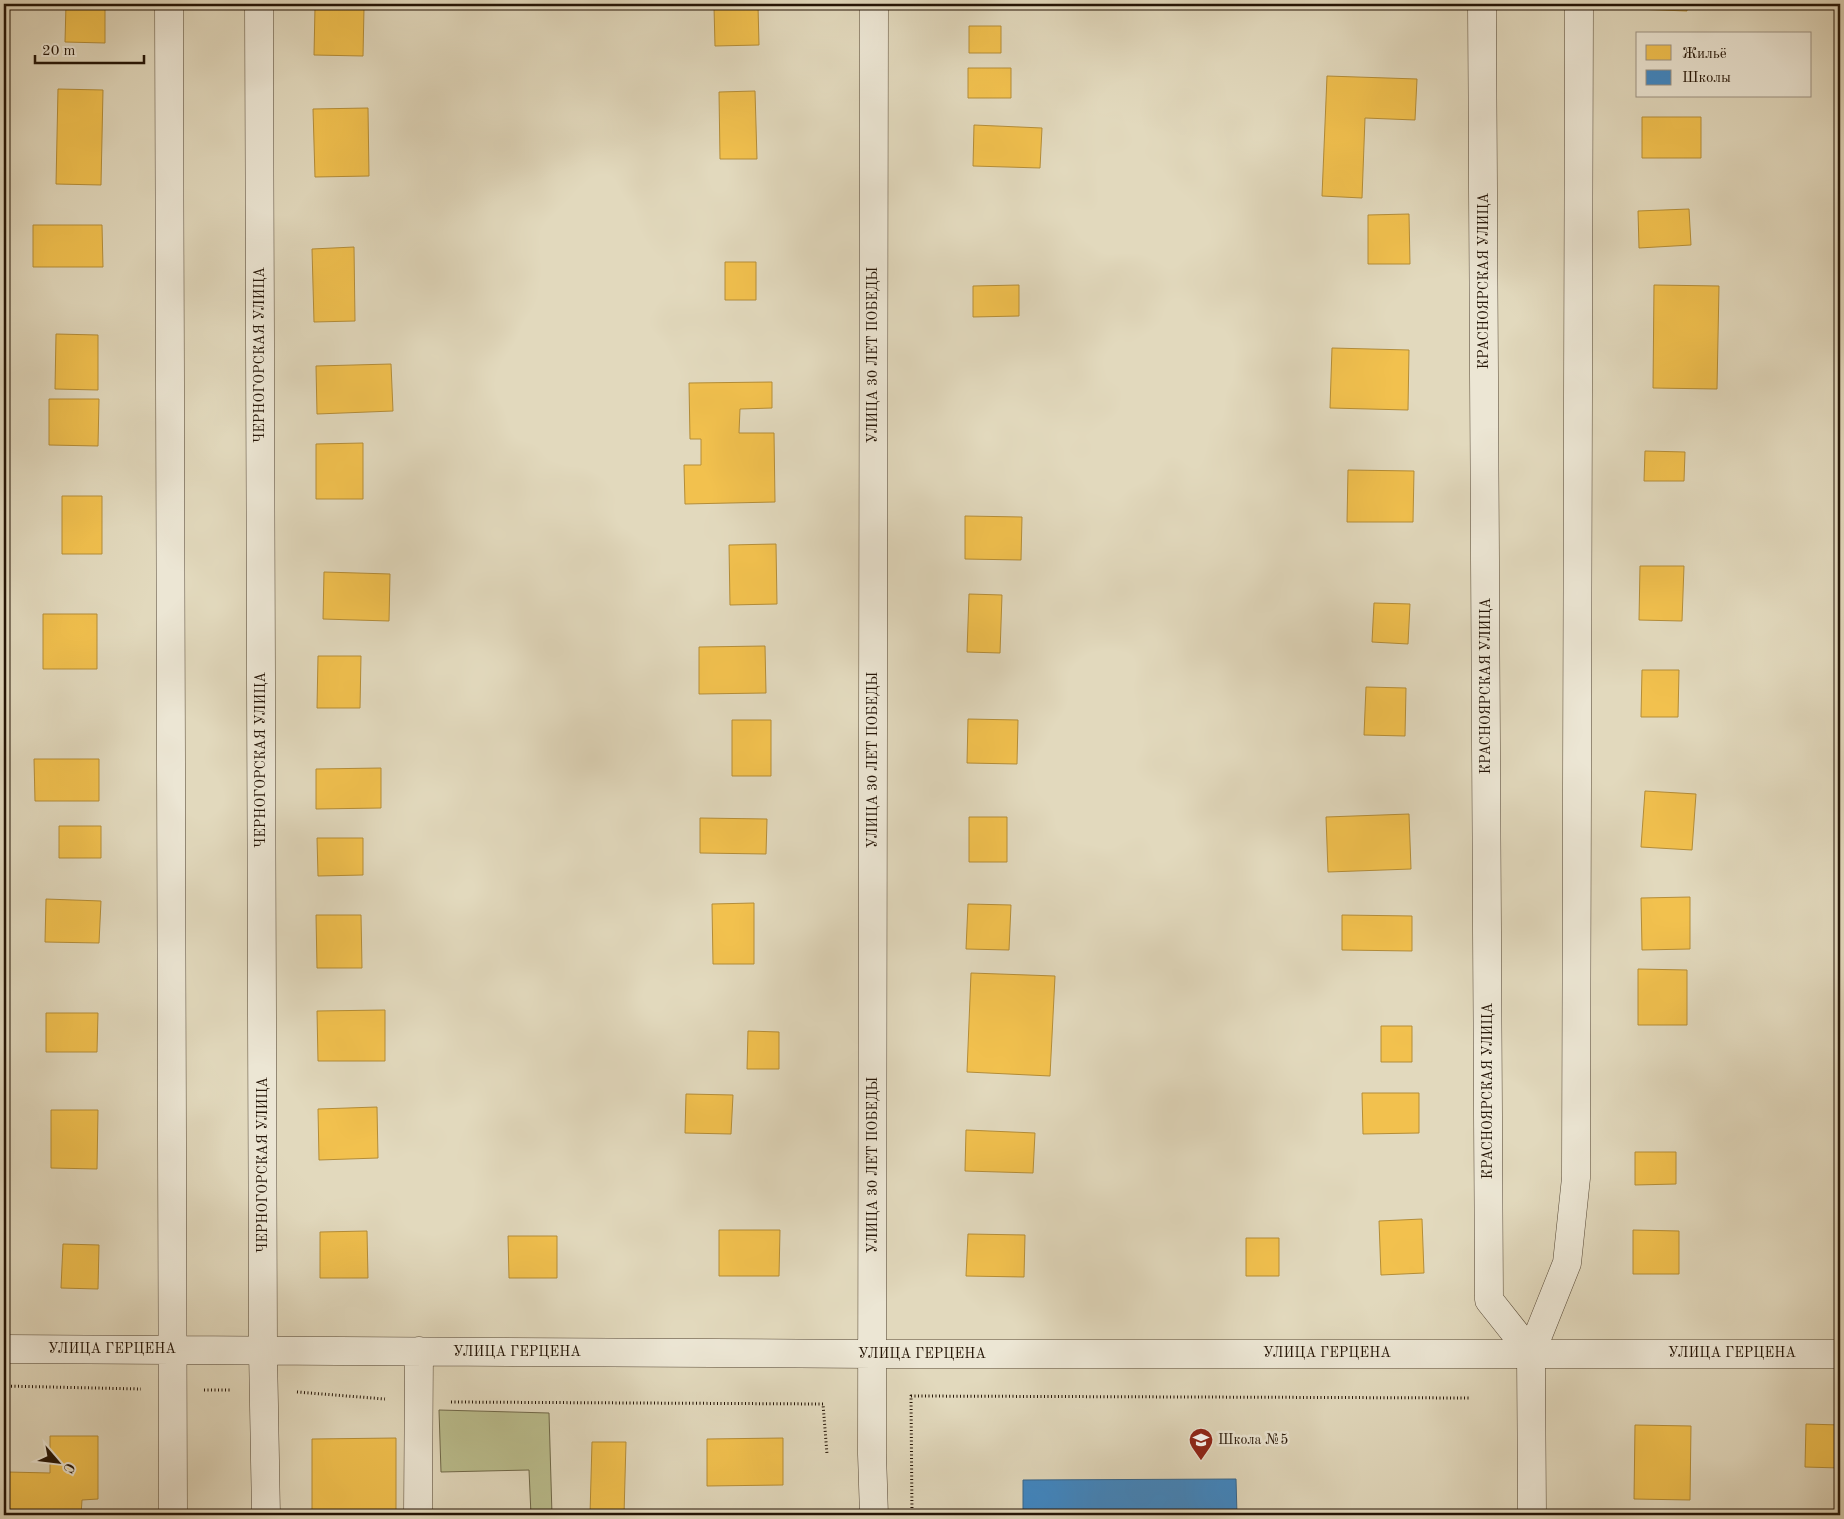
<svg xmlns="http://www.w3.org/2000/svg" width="1844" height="1519" font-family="'Old Standard TT',serif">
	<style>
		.green { fill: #babd8d; stroke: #70694a }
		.homes { fill: #f2c14e; stroke: #b48d38 }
		.schools { fill: #3f88c5; stroke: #37668c }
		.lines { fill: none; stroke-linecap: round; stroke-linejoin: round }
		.minor-casing { stroke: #544634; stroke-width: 29 }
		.path { stroke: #251506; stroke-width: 3; stroke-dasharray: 1 2.5; stroke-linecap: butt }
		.minor { stroke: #ece6d4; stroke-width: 28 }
		.labels { text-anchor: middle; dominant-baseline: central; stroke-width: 5; stroke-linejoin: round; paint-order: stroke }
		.street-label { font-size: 14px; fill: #251506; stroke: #ece6d4 }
		.poi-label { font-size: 14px; fill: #251506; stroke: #ece6d4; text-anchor: start }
	</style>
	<rect width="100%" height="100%" fill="#e2d9bd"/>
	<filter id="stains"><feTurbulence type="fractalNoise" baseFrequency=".004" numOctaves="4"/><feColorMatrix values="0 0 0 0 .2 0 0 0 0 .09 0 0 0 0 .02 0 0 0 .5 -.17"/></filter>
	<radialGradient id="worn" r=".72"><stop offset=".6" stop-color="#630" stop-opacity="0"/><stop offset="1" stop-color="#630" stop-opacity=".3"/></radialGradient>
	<path class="green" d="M439 1410 549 1413 552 1515H531L529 1470 441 1472Z"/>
	<path class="homes" d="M66 4H105V43L65 42Z
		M1635 4H1687V11L1635 9Z
		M758 6 759 45 715 46 714 7Z
		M315 7 364 8 363 56 314 55Z
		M969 26H1001V53H969Z
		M968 68H1011V98H968Z
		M1327 76 1417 79 1415 120 1365 118 1362 198 1322 196Z
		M58 89 103 90 101 185 56 184Z
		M755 91 757 159H720L719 92Z
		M368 108 369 176 315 177 313 109Z
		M1642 117H1701V158H1642Z
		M974 125 1042 128 1040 168 973 166Z
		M1689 209 1691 245 1639 248 1638 211Z
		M1409 214 1410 264H1368V215Z
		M33 225H102L103 267H33Z
		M354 247 355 321 314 322 312 249Z
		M725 262H756V300H725Z
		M1019 285V316L973 317V286Z
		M1654 285 1719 286 1717 389 1653 388Z
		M56 334 98 335V390L55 389Z
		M1332 348 1409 350 1408 410 1330 408Z
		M391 364 393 411 317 414 316 366Z
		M772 382V408L740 409 739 433H774L775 502 685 504 684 465H701V439H690L689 383Z
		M49 399H99L98 446 49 445Z
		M363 443V499H316V444Z
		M1645 451 1685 452 1684 481H1644Z
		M1348 470 1414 471 1413 522H1347Z
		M62 496H102V554H62Z
		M965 516 1022 517 1021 560 965 559Z
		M776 544 777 604 730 605 729 545Z
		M1640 566H1684L1682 621 1639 620Z
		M324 572 390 574 389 621 323 619Z
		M969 594 1002 595 1000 653 967 652Z
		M1374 603 1410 604 1408 644 1372 642Z
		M43 614H97V669H43Z
		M765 646 766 693 699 694V647Z
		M318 656H361L360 708H317Z
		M1642 670H1679L1678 717H1641Z
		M1366 687 1406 688 1405 736 1364 735Z
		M968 719 1018 720 1017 764 967 763Z
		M732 720H771V776H732Z
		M34 759H99V801H35Z
		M381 768V808L316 809V769Z
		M1645 791 1696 794 1692 850 1641 847Z
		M1409 814 1411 869 1328 872 1326 817Z
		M969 817H1007V862H969Z
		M700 818 767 819 766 854 700 853Z
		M59 826H101V858H59Z
		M317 838H363V875L318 876Z
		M1690 897V949L1642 950 1641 898Z
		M46 899 101 901 99 943 45 942Z
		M754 903V964H713L712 904Z
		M968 904 1011 905 1009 950 966 949Z
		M316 915H361L362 968H317Z
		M1342 915 1412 916V951L1342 950Z
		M1638 969 1687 970V1025H1638Z
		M971 973 1055 976 1050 1076 967 1072Z
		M385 1010V1061H318L317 1011Z
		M46 1013H98L97 1052H46Z
		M1381 1026H1412V1062H1381Z
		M748 1031 779 1032V1069H747Z
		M1362 1093H1419V1133L1363 1134Z
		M686 1094 733 1095 731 1134 685 1133Z
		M377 1107 378 1158 319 1160 318 1109Z
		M51 1110H98L97 1169 51 1168Z
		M966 1130 1035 1133 1033 1173 965 1171Z
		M1635 1152H1676V1184L1635 1185Z
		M1422 1219 1424 1273 1381 1275 1379 1221Z
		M719 1230H780L779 1276H719Z
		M1633 1230 1679 1231V1274H1633Z
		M367 1231 368 1278H320V1232Z
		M968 1234 1025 1235 1024 1277 966 1276Z
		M508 1236H557V1278H509Z
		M1246 1238H1279V1276H1246Z
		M63 1244 99 1245 98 1289 61 1288Z
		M1806 1424 1840 1425V1468L1805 1467Z
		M1635 1425 1691 1426 1690 1500 1634 1499Z
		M50 1436H98V1499L82 1500 81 1515H8V1472L50 1473Z
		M396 1438V1515H312V1439Z
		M783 1438V1485L707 1486V1439Z
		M592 1442H626L624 1515H590Z"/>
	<path class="schools" d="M1236 1479 1237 1515H1023V1480Z"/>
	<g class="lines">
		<defs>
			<path id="minor" d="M169 4 173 1515
				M259 4 263 1351 266 1515
				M874 4 872 1454 874 1515
				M1482 4 1489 1300 1531 1353 1532 1515
				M4 1349 873 1354H1840
				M1531 1353 1567 1263 1576 1178 1579 4
				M418 1515 419 1351"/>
		</defs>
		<use href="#minor" class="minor-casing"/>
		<path class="path" d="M4 1386 141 1389
			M204 1390H231
			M297 1392 385 1399
			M451 1402 823 1404 827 1454
			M912 1515 911 1396 1470 1398"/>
		<use href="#minor" class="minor"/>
	</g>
	<defs>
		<symbol id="school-pin" viewBox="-11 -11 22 30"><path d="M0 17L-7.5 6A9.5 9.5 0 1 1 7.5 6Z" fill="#8f2418" stroke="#ece6d4"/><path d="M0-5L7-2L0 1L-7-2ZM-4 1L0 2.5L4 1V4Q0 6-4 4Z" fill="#fff"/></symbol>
	</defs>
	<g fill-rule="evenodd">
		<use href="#school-pin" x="1187" y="1426" width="28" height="38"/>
	</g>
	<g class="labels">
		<g class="street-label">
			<text transform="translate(1484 281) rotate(-90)">КРАСНОЯРСКАЯ УЛИЦА</text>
			<text transform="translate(260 355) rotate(-90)">ЧЕРНОГОРСКАЯ УЛИЦА</text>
			<text transform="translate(873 355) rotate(-90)">УЛИЦА 30 ЛЕТ ПОБЕДЫ</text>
			<text transform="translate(1486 686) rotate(-90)">КРАСНОЯРСКАЯ УЛИЦА</text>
			<text transform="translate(261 760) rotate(-90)">ЧЕРНОГОРСКАЯ УЛИЦА</text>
			<text transform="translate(873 760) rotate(-90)">УЛИЦА 30 ЛЕТ ПОБЕДЫ</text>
			<text transform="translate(1488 1091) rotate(-90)">КРАСНОЯРСКАЯ УЛИЦА</text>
			<text transform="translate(263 1165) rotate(-90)">ЧЕРНОГОРСКАЯ УЛИЦА</text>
			<text transform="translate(873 1165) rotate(-90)">УЛИЦА 30 ЛЕТ ПОБЕДЫ</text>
			<text x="112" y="1349">УЛИЦА ГЕРЦЕНА</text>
			<text x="517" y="1352">УЛИЦА ГЕРЦЕНА</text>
			<text x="1327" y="1353">УЛИЦА ГЕРЦЕНА</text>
			<text x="1732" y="1353">УЛИЦА ГЕРЦЕНА</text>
			<text x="922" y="1354">УЛИЦА ГЕРЦЕНА</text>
		</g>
		<g class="poi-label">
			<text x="1218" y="1440">Школа №5</text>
		</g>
	</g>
	<rect width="1844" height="1519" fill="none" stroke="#e2d9bd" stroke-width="20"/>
	<rect x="5" y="5" width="1834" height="1509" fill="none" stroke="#251506" stroke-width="2.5"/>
	<rect x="10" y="10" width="1824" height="1499" fill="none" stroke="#251506"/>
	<rect x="1636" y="32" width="175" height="65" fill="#ece6d4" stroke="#9c9282"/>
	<rect x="1646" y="45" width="25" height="15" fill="#f2c14e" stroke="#9c9282"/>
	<text x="1682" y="58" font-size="15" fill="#251506">Жильё</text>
	<rect x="1646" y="70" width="25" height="15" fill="#3f88c5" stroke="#9c9282"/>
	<text x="1682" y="82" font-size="15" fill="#251506">Школы</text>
	<g transform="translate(58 1462) rotate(118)" stroke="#ece6d4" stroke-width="4" paint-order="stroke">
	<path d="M0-4L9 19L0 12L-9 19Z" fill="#251506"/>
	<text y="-8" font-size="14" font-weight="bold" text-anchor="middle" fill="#251506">С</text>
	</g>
	<path d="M35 55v8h109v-8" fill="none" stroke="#251506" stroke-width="2.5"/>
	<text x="42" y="55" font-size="15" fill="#251506" stroke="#ece6d4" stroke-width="4" paint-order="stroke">20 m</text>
	<rect width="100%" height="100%" filter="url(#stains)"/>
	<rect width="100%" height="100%" fill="url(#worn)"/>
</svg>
